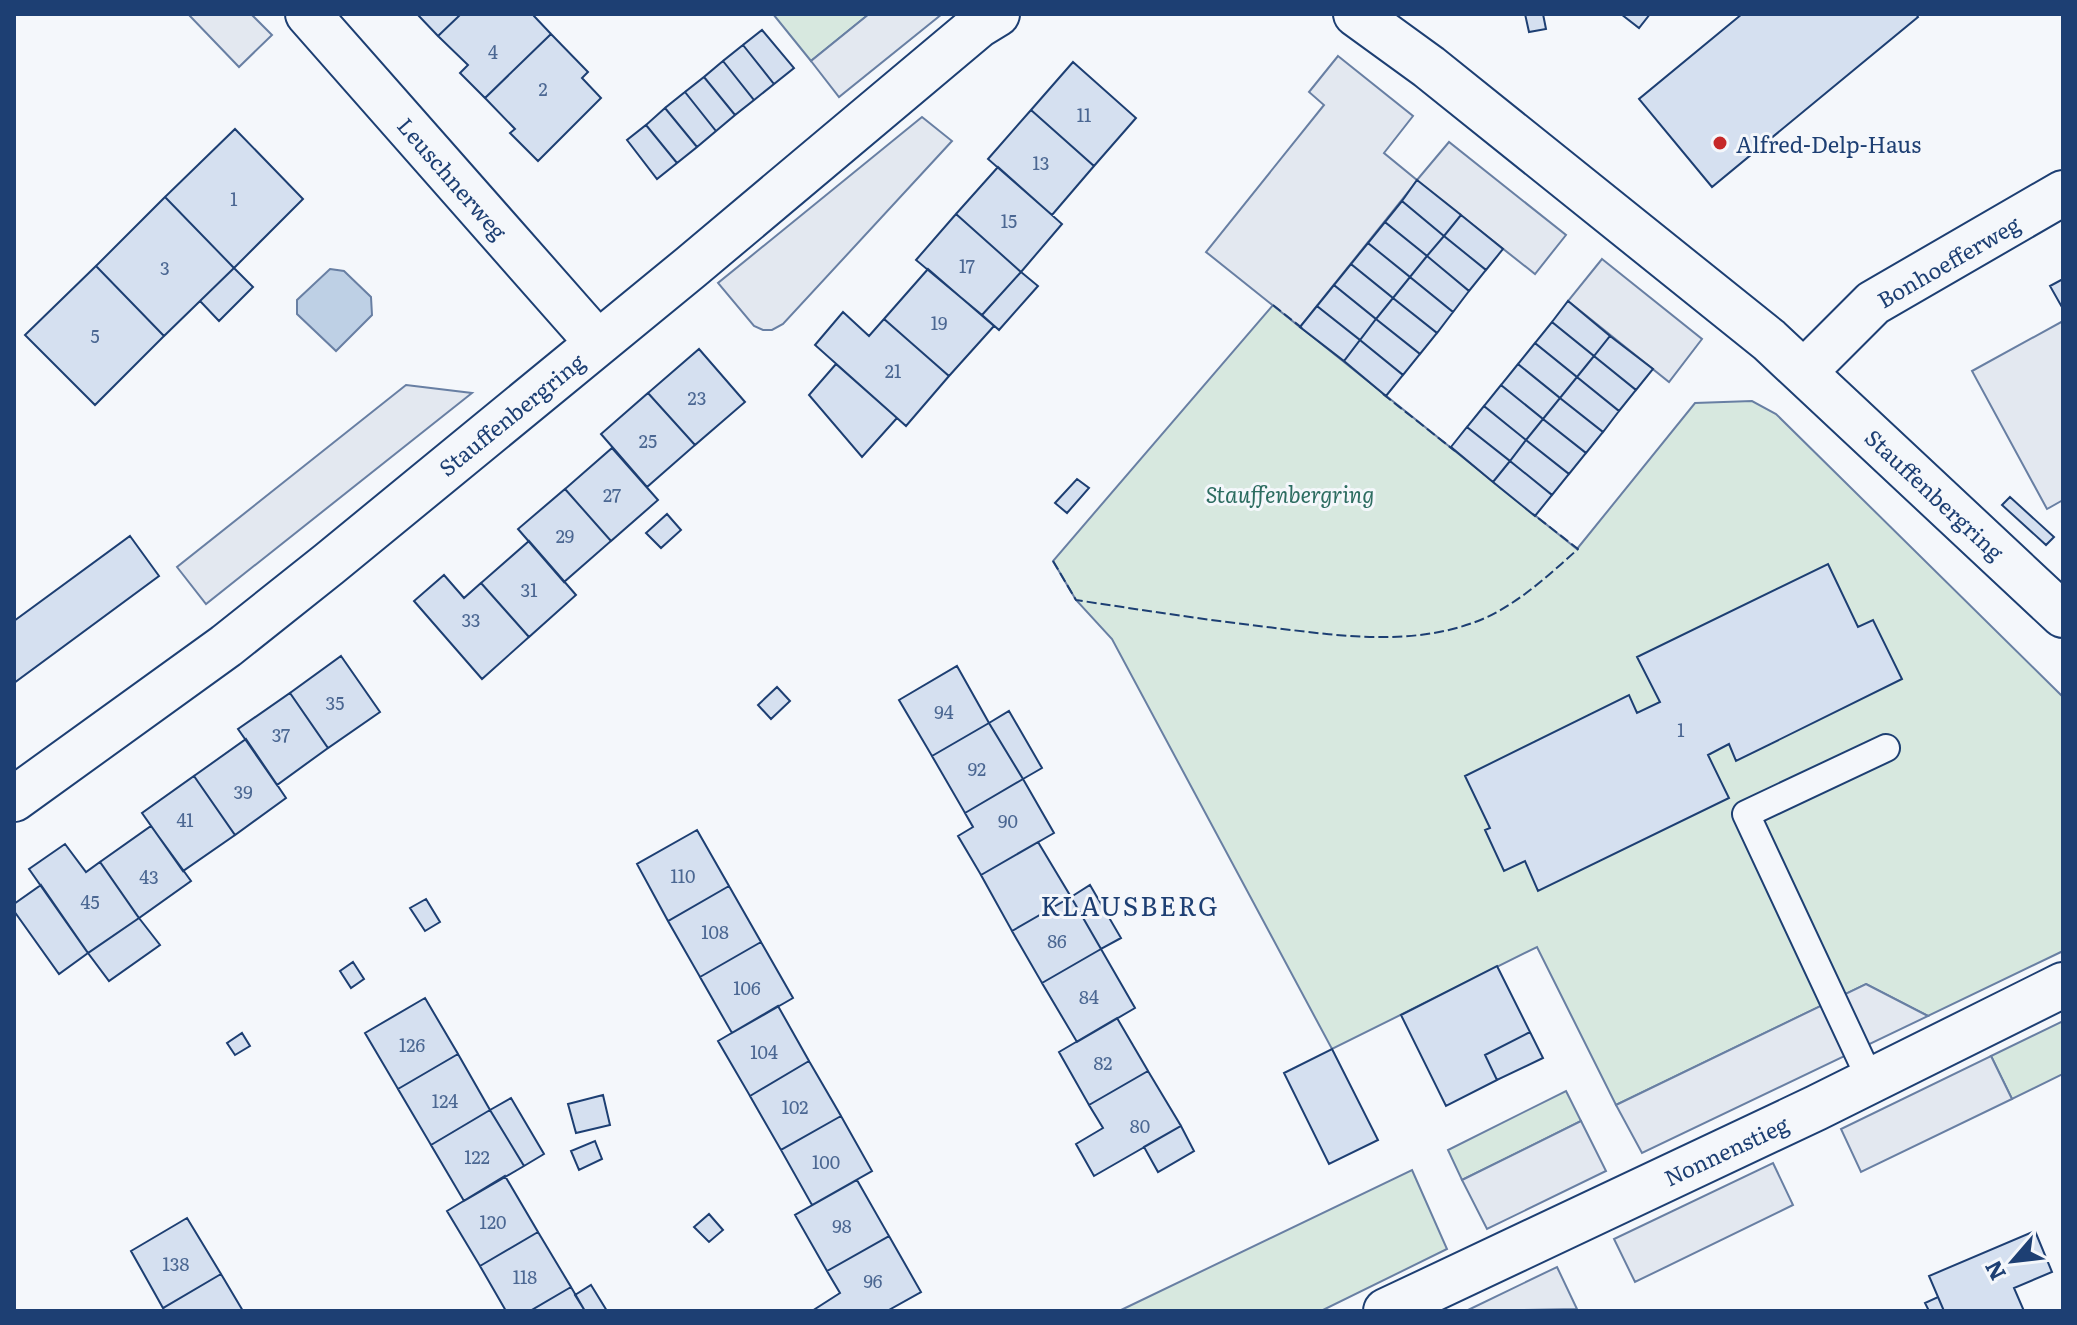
<svg xmlns="http://www.w3.org/2000/svg" width="2077" height="1325" font-family="Literata,serif">
	<style>
		.green { fill: #d7e8df; stroke: #687fa3; stroke-width: 2 }
		.parking { fill: #e3e8f0; stroke: #687fa3; stroke-width: 2 }
		.water { fill: #bed0e5; stroke: #687fa3; stroke-width: 2 }
		.building { fill: #d5e0f0; stroke: #1d3f73; stroke-width: 2 }
		.lines { fill: none; stroke-linecap: round; stroke-linejoin: round }
		.lane-casing { stroke: #1d3f73; stroke-width: 30 }
		.street-casing { stroke: #1d3f73; stroke-width: 48 }
		.lane { stroke: #f4f7fb; stroke-width: 26 }
		.street { stroke: #f4f7fb; stroke-width: 44 }
		.fence { stroke: #1d3f73; stroke-width: 2; stroke-dasharray: 10 4; stroke-linecap: butt }
		.poi-dot { fill: #c62828; stroke: #f4f7fb; stroke-width: 3 }
		.labels { text-anchor: middle; dominant-baseline: central; stroke-width: 6; stroke-linejoin: round; paint-order: stroke }
		.number-label { font-size: 18px; fill: #4b6792 }
		.poi-label { font-size: 22px; fill: #1d3f73; stroke: #f4f7fb; text-anchor: start }
		.street-label { font-size: 22px; fill: #1d3f73; stroke: #f4f7fb }
		.park-label { font-size: 22px; font-style: italic; fill: #2c6c60; stroke: #f4f7fb }
		.quarter-label { font-size: 26px; letter-spacing: 2px; fill: #1d3f73; stroke: #f4f7fb }
	</style>
	<rect width="100%" height="100%" fill="#f4f7fb"/>
	<path class="green" d="M773 14H869L811 61Z
		M1273 305 1577 549 1695 403 1752 401 1776 414 2063 697V951L1928 1016 1866 984 1616 1105 1537 947 1332 1049 1112 639 1076 600 1053 561Z
		M2063 1021V1074L2012 1099 1991 1056Z
		M1566 1091 1581 1121 1462 1180 1448 1150Z
		M1412 1170 1447 1249 1321 1311H1119Z"/>
	<path class="parking" d="M188 14H251L272 35 239 67Z
		M869 14H942L839 97 811 61Z
		M1338 56 1413 116 1384 153 1417 180 1449 142 1566 235 1535 274 1417 181 1300 327 1206 252 1324 105 1309 92Z
		M922 117 952 141 783 324 772 330H763L754 326 718 283Z
		M1602 259 1702 339 1669 382 1568 301Z
		M2063 321V500L2047 509 1972 371Z
		M406 385 472 393 206 604 177 567Z
		M1866 984 1928 1016 1642 1153 1616 1105Z
		M1991 1056 2012 1099 1861 1172 1841 1129Z
		M1581 1121 1606 1171 1487 1229 1462 1180Z
		M1773 1163 1793 1205 1635 1282 1614 1239Z
		M1557 1267 1577 1309 1466 1311Z"/>
	<path class="water" d="M330 269 344 271 371 297 372 315 336 351 297 314V300Z"/>
	<path class="building" d="M417 14H461L438 36Z
		M461 14H535L534 16 551 34 485 98 460 73 468 65 438 36Z
		M1525 14H1543L1546 29 1529 32Z
		M1621 14H1650L1639 28Z
		M1742 14H1916L1918 17 1712 187 1639 99Z
		M762 30 794 68 774 84 743 45Z
		M551 34 588 72 582 78 601 98 538 161 510 133 515 129 485 98Z
		M743 45 774 84 754 100 723 61Z
		M723 61 754 100 735 115 704 77Z
		M1073 62 1136 118 1094 166 1031 110Z
		M704 77 735 115 716 131 685 92Z
		M685 92 716 131 697 147 665 108Z
		M665 108 697 147 677 163 646 125Z
		M1031 110 1094 166 1052 215 988 159Z
		M646 125 677 163 657 179 627 140Z
		M235 129 303 199 234 268 165 197Z
		M998 167 1062 224 1021 272 956 214Z
		M1417 180 1461 215 1444 236 1402 201Z
		M165 197 234 268 164 336 96 266Z
		M1402 201 1444 236 1427 256 1385 222Z
		M956 214 1021 272 982 315 916 260Z
		M1461 215 1503 249 1486 270 1444 236Z
		M1385 222 1427 256 1410 277 1368 243Z
		M1444 236 1486 270 1469 291 1427 256Z
		M1368 243 1410 277 1393 298 1351 264Z
		M1427 256 1469 291 1453 312 1410 277Z
		M1351 264 1393 298 1376 319 1334 285Z
		M96 266 164 336 95 405 25 335Z
		M234 268 253 287 219 321 200 301Z
		M928 269 994 326 949 376 884 319Z
		M1021 272 1038 286 999 330 982 315Z
		M1410 277 1453 312 1437 333 1393 298Z
		M2063 279V309L2050 286Z
		M1334 285 1376 319 1360 340 1317 306Z
		M1393 298 1437 333 1420 354 1376 319Z
		M1568 301 1610 336 1594 356 1552 322Z
		M1317 306 1360 340 1344 361 1300 327Z
		M843 312 869 336 884 319 949 376 906 426 815 345Z
		M1376 319 1420 354 1403 375 1360 340Z
		M1552 322 1594 356 1577 377 1535 343Z
		M1610 336 1653 369 1636 390 1594 356Z
		M1360 340 1403 375 1386 396 1344 361Z
		M1535 343 1577 377 1560 398 1518 364Z
		M699 349 745 402 695 445 648 393Z
		M1594 356 1636 390 1619 411 1577 377Z
		M836 364 897 418 862 457 809 395Z
		M1518 364 1560 398 1543 419 1501 385Z
		M1577 377 1619 411 1603 432 1560 398Z
		M1501 385 1543 419 1526 440 1484 406Z
		M648 393 695 445 647 487 601 434Z
		M1560 398 1603 432 1586 453 1543 419Z
		M1484 406 1526 440 1510 461 1467 427Z
		M1543 419 1586 453 1569 474 1526 440Z
		M1467 427 1510 461 1493 482 1451 447Z
		M1526 440 1569 474 1552 495 1510 461Z
		M612 448 658 500 611 541 565 489Z
		M1510 461 1552 495 1535 516 1493 482Z
		M1077 479 1089 488 1067 513 1055 503Z
		M565 489 611 541 564 582 518 529Z
		M2010 497 2054 537 2046 545 2002 505Z
		M667 514 681 530 661 548 646 533Z
		M130 536 159 576 14 683V621Z
		M529 541 576 595 529 637 481 583Z
		M1828 564 1858 627 1873 620 1902 679 1736 761 1729 744 1708 755 1729 798 1538 891 1525 861 1504 871 1485 830 1490 828 1465 776 1629 695 1637 713 1660 702 1637 657Z
		M444 575 464 598 481 583 529 637 482 679 414 601Z
		M341 656 380 712 328 748 290 693Z
		M957 666 989 723 932 756 899 700Z
		M777 687 790 701 771 719 758 705Z
		M290 693 328 748 277 785 238 729Z
		M1009 711 1042 768 1023 779 989 723Z
		M989 723 1023 779 965 813 932 756Z
		M246 739 286 798 235 835 194 776Z
		M194 776 235 835 183 871 142 813Z
		M1023 779 1054 833 981 875 958 836 973 827 965 813Z
		M151 826 191 881 139 918 100 862Z
		M697 830 729 886 668 921 637 864Z
		M1038 842 1071 897 1012 931 981 875Z
		M65 844 86 872 100 862 139 918 88 953 29 869Z
		M41 885 88 953 59 974 14 911V904Z
		M1090 885 1121 938 1101 949 1071 897Z
		M729 886 761 942 700 977 668 921Z
		M1071 897 1101 949 1042 983 1012 931Z
		M426 899 440 922 425 931 410 908Z
		M139 918 160 945 109 981 88 953Z
		M761 942 793 998 732 1033 700 977Z
		M1101 949 1135 1008 1077 1042 1042 983Z
		M353 962 364 979 351 988 340 971Z
		M1497 966 1530 1032 1485 1055 1497 1080 1446 1106 1401 1015Z
		M425 998 458 1054 398 1089 365 1033Z
		M778 1006 809 1061 750 1096 718 1041Z
		M1117 1018 1148 1071 1089 1105 1059 1052Z
		M1530 1032 1543 1058 1497 1080 1485 1055Z
		M242 1033 250 1046 235 1055 227 1043Z
		M1332 1049 1378 1140 1329 1164 1284 1073Z
		M458 1054 490 1110 431 1145 398 1089Z
		M809 1061 841 1116 781 1150 750 1096Z
		M1148 1071 1181 1126 1094 1176 1076 1144 1103 1128 1089 1105Z
		M603 1095 610 1125 576 1133 568 1104Z
		M511 1098 544 1154 524 1166 490 1110Z
		M490 1110 524 1166 464 1201 431 1145Z
		M841 1116 872 1171 812 1205 781 1150Z
		M1181 1126 1194 1151 1158 1172 1144 1147Z
		M595 1141 602 1159 579 1170 571 1151Z
		M505 1176 538 1232 480 1266 447 1211Z
		M857 1180 889 1236 827 1271 795 1215Z
		M709 1214 723 1230 709 1242 694 1227Z
		M187 1218 221 1274 163 1308 131 1251Z
		M2035 1231 2052 1272 2014 1288 2024 1311H1944L1929 1276Z
		M538 1232 571 1287 530 1311H506L480 1266Z
		M889 1236 921 1292 887 1311H812L840 1293 827 1271Z
		M221 1274 243 1311H165L163 1308Z
		M591 1285 607 1311H585L575 1295Z
		M571 1287 585 1311H530Z
		M1938 1297 1944 1311H1929L1925 1303Z"/>
	<g class="lines">
		<defs>
			<path id="lane" d="M1871 1081 1746 814 1886 748"/>
			<path id="street" d="M308 14 598 343
				M1356 14 1429 67 1769 340 2063 615
				M1805 371 1873 303 2063 193
				M14 799 226 646 329 564 691 267 979 25 997 14
				M1386 1311 1816 1108 2063 985"/>
		</defs>
		<use href="#lane" class="lane-casing"/>
		<use href="#street" class="street-casing"/>
		<use href="#lane" class="lane"/>
		<use href="#street" class="street"/>
		<path class="fence" d="M1273 305 1302 328
			M1383 394 1455 451
			M1053 561 1076 600C1135 609 1193 618 1251 625 1328 634 1412 650 1485 618 1520 602 1549 575 1578 549L1533 514"/>
	</g>
	<circle class="poi-dot" cx="1720" cy="143" r="8"/>
	<g class="labels">
		<g class="number-label">
			<text x="493" y="51">4</text>
			<text x="543" y="88">2</text>
			<text x="1084" y="114">11</text>
			<text x="1041" y="162">13</text>
			<text x="234" y="198">1</text>
			<text x="1009" y="220">15</text>
			<text x="967" y="265">17</text>
			<text x="165" y="267">3</text>
			<text x="939" y="322">19</text>
			<text x="95" y="335">5</text>
			<text x="893" y="370">21</text>
			<text x="697" y="397">23</text>
			<text x="648" y="440">25</text>
			<text x="612" y="494">27</text>
			<text x="565" y="535">29</text>
			<text x="529" y="589">31</text>
			<text x="471" y="619">33</text>
			<text x="335" y="702">35</text>
			<text x="944" y="711">94</text>
			<text x="1681" y="729">1</text>
			<text x="281" y="734">37</text>
			<text x="977" y="768">92</text>
			<text x="243" y="791">39</text>
			<text x="185" y="819">41</text>
			<text x="1008" y="820">90</text>
			<text x="683" y="875">110</text>
			<text x="149" y="876">43</text>
			<text x="90" y="901">45</text>
			<text x="715" y="931">108</text>
			<text x="1057" y="940">86</text>
			<text x="747" y="987">106</text>
			<text x="1089" y="996">84</text>
			<text x="412" y="1044">126</text>
			<text x="764" y="1051">104</text>
			<text x="1103" y="1062">82</text>
			<text x="445" y="1100">124</text>
			<text x="795" y="1106">102</text>
			<text x="1140" y="1125">80</text>
			<text x="477" y="1156">122</text>
			<text x="826" y="1161">100</text>
			<text x="493" y="1221">120</text>
			<text x="842" y="1225">98</text>
			<text x="176" y="1263">138</text>
			<text x="525" y="1276">118</text>
			<text x="873" y="1280">96</text>
		</g>
		<g class="poi-label">
			<text x="1736" y="143">Alfred-Delp-Haus</text>
		</g>
		<g class="street-label">
			<text transform="translate(453 178) rotate(49)">Leuschnerweg</text>
			<text transform="translate(1948 261) rotate(-30)">Bonhoefferweg</text>
			<text transform="translate(511 414) rotate(-39)">Stauffenbergring</text>
			<text transform="translate(1935 494) rotate(43)">Stauffenbergring</text>
			<text transform="translate(1726 1150) rotate(-25)">Nonnenstieg</text>
		</g>
		<g class="park-label">
			<text x="1290" y="493">Stauffenbergring</text>
		</g>
		<g class="quarter-label">
			<text x="1130" y="904">KLAUSBERG</text>
		</g>
	</g>
	<rect width="2077" height="1325" fill="none" stroke="#1d3f73" stroke-width="32"/>
	<g transform="translate(2013 1261) rotate(242)" stroke="#f4f7fb" stroke-width="6" paint-order="stroke">
	<path d="M0-6L14 30L0 20L-14 30Z" fill="#1d3f73"/>
	<text y="-12" font-size="22" font-weight="bold" text-anchor="middle" fill="#1d3f73">N</text>
	</g>
</svg>
